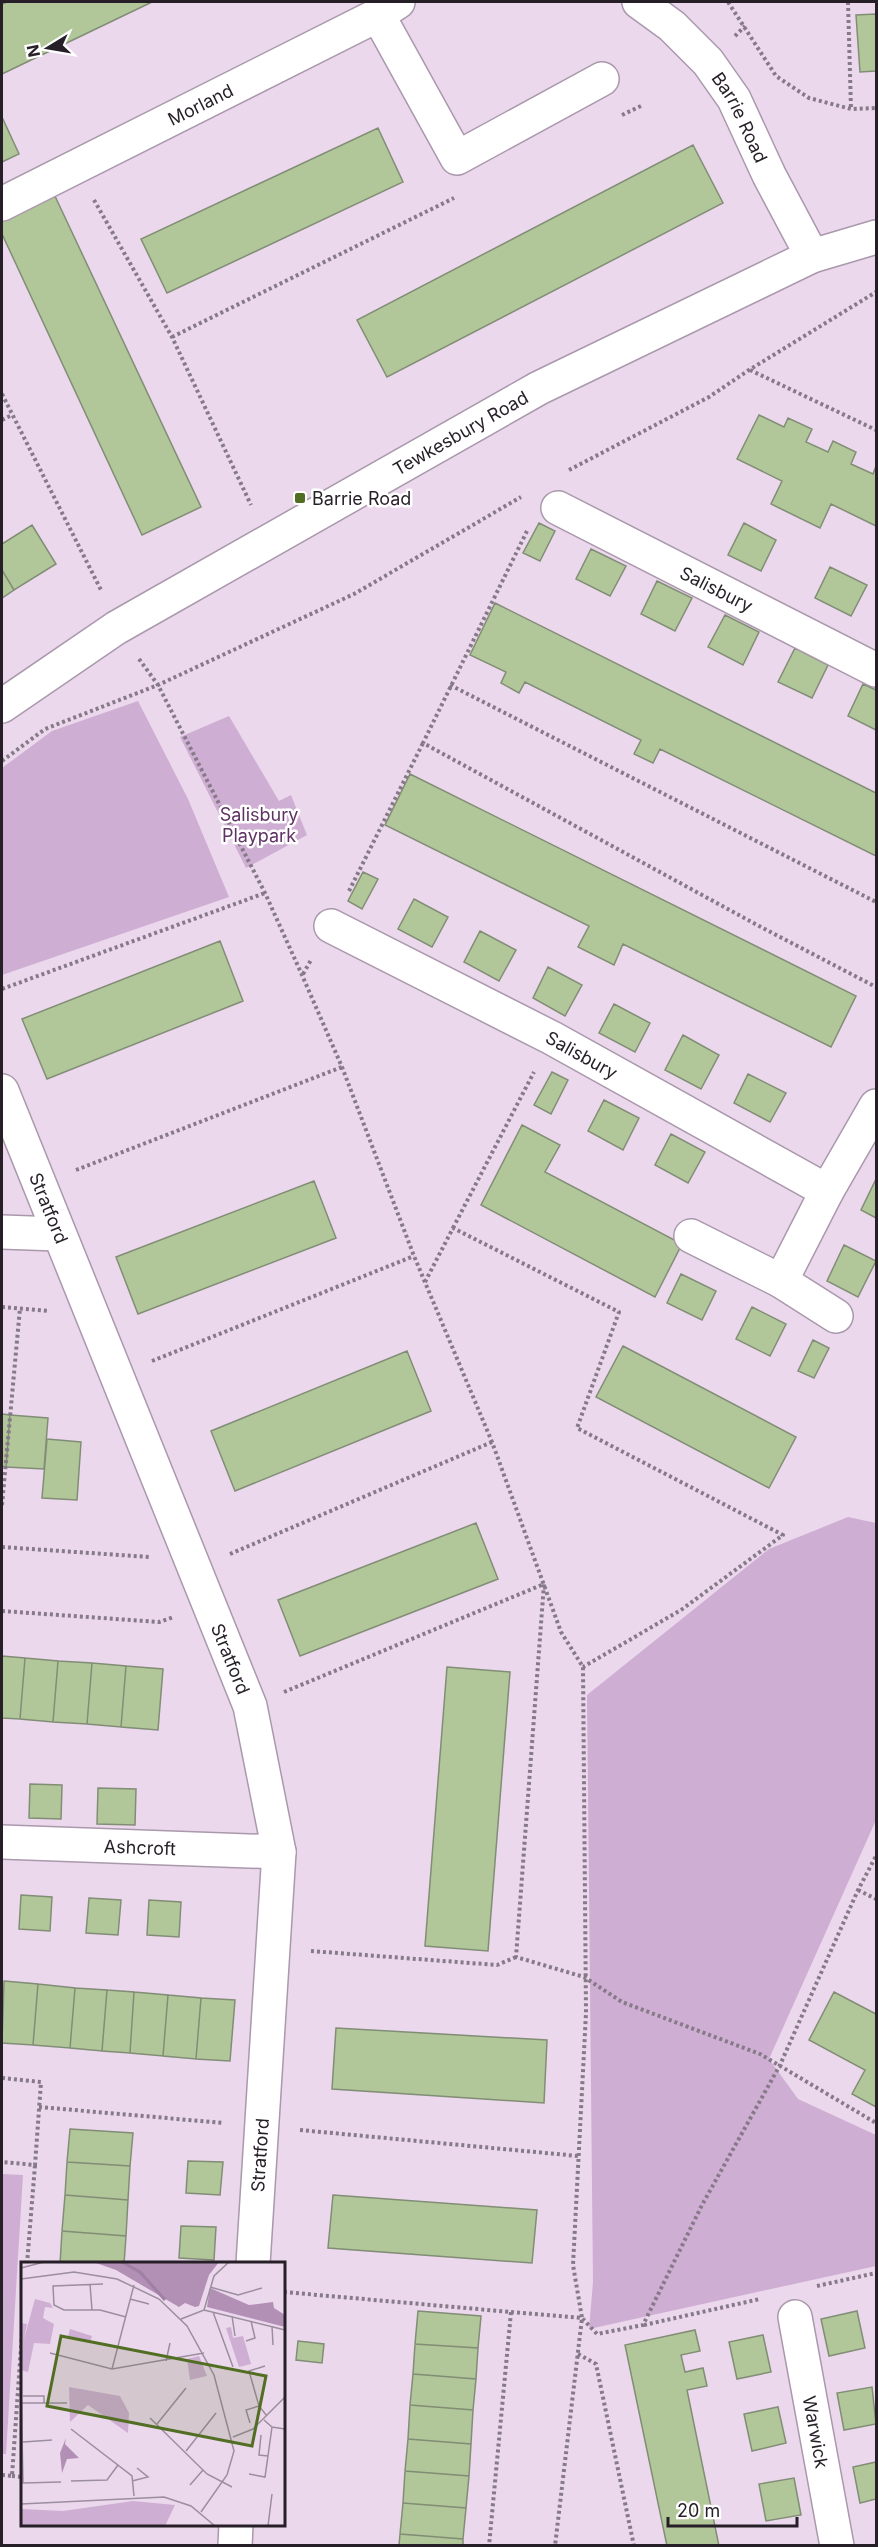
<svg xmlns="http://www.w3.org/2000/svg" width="878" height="2547" font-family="Inter,sans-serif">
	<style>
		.green { fill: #cfaed3 }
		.building { fill: #b2c799; stroke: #828d76; stroke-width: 1.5 }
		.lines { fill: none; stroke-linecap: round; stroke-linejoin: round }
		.minor-casing { stroke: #aa98ac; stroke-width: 36 }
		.path { stroke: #877a88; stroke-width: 4; stroke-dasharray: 3 3; stroke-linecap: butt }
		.minor { stroke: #fff; stroke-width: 33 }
		.poi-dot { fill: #516e23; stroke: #fff; stroke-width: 2 }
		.labels { text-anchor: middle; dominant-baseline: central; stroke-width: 5; stroke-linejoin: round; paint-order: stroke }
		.street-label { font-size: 18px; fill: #261f27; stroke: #fff }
		.poi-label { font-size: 18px; fill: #261f27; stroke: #fff; text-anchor: start }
		.park-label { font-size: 18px; fill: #5f3264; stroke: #fff }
		.inset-river { fill: none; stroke: #a07fa4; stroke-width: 3 }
		.inset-road { fill: none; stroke: #9c8e9e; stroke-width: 1.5 }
		.view { fill: #516e23; fill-opacity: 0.15; stroke: #516e23; stroke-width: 3 }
		.inset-edge { fill: none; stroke: #261f27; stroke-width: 3 }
	</style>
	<rect width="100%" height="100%" fill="#ebd8ed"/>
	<path class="green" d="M138 701 188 799 229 897 2 975V768L52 731Z
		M229 716 279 801 291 795 307 835 246 868 180 737Z
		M848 1517 876 1523V1820L769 2059 798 2099 876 2135V2266L589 2329 593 2282 587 1695 769 1549Z
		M2 2174 23 2175 6 2454H2Z"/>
	<path class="building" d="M7 2H152L2 74V4Z
		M876 14V71L860 72 856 15Z
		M2 117 19 154 2 162Z
		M378 128 403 182 167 293 141 239Z
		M693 145 723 203 387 377 357 320Z
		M54 194 201 507 142 535 2 234V220Z
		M759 415 784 427 788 418 812 429 806 442 828 452 833 441 856 452 851 464 873 474 876 466V526L831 504 820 528 771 504 782 481 737 459Z
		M539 523 555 531 540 561 523 553Z
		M744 523 776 540 761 571 728 555Z
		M32 525 56 564 14 590 2 570V544Z
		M591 549 626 566 610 596 576 579Z
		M830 567 867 585 851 616 815 598Z
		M2 570 14 590 2 598Z
		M657 581 692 598 675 631 641 614Z
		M495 603 876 793V856L660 749 653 763 634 754 641 740 525 682 519 693 501 683 506 672 470 655Z
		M725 615 759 632 743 665 708 647Z
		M795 648 828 665 812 698 778 682Z
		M863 684 876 690V730L848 716Z
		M410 774 856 996 831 1047 623 944 614 965 578 947 589 926 385 825Z
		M363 872 378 879 362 909 348 901Z
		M414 899 448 917 432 947 398 929Z
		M480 931 516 950 499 981 464 962Z
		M220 941 243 1001 47 1079 22 1019Z
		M548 967 582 985 565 1016 533 998Z
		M614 1004 650 1023 635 1052 599 1033Z
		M683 1035 719 1055 701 1089 665 1070Z
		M552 1072 568 1080 551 1114 534 1105Z
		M748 1074 786 1093 770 1122 734 1103Z
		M604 1100 639 1118 623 1150 588 1131Z
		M522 1125 560 1145 545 1172 682 1244 655 1297 481 1205Z
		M671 1134 705 1152 688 1183 655 1165Z
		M876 1179V1218L861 1210Z
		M314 1181 336 1238 138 1314 116 1257Z
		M844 1245 876 1261 858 1297 827 1281Z
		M681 1274 716 1291 702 1320 667 1303Z
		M752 1307 786 1324 770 1356 736 1339Z
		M813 1340 829 1348 814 1378 798 1371Z
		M623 1346 796 1437 769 1488 596 1397Z
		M407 1351 431 1411 235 1491 211 1431Z
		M2 1414 10 1415 6 1467 2 1466Z
		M10 1415 48 1418 44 1469 6 1467Z
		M47 1439 81 1442 77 1500 42 1498Z
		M476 1523 498 1579 300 1656 278 1600Z
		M2 1656 25 1658 20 1719 2 1718Z
		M25 1658 58 1661 53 1722 20 1719Z
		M58 1661 92 1663 87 1724 53 1722Z
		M92 1663 126 1666 121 1727 87 1724Z
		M126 1666 163 1669 158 1730 121 1727Z
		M447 1667 510 1672 488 1951 425 1946Z
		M30 1784 62 1785 61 1819 29 1818Z
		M98 1788 136 1789 135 1825 97 1824Z
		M21 1895 52 1897 50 1931 19 1929Z
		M89 1898 121 1900 118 1935 86 1933Z
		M149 1900 181 1902 179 1937 147 1935Z
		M4 1981 38 1984 33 2045 2 2043Z
		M38 1984 75 1988 70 2048 33 2045Z
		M75 1988 107 1990 102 2051 70 2048Z
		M107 1990 134 1992 130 2053 102 2051Z
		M134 1992 168 1995 163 2056 130 2053Z
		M834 1992 876 2014V2107L852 2094 865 2070 809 2040Z
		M168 1995 201 1998 196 2059 163 2056Z
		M201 1998 235 2000 230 2061 196 2059Z
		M336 2028 547 2040 544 2103 332 2089Z
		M70 2129 133 2133 130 2166 67 2162Z
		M188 2161 223 2162 220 2195 186 2193Z
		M67 2162 130 2166 128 2200 65 2195Z
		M65 2195 128 2200 126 2236 62 2231Z
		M333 2195 537 2210 532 2263 328 2248Z
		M181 2226 216 2227 214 2260 179 2258Z
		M62 2231 126 2236 124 2264H60Z
		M418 2311 481 2316 478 2348 415 2344Z
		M857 2311 865 2348 829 2356 821 2319Z
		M695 2330 700 2351 681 2355 685 2372 703 2368 707 2386 687 2390 719 2546H667L625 2345Z
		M763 2335 771 2372 737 2379 729 2342Z
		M298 2341 324 2344 322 2363 296 2360Z
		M415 2344 478 2348 476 2379 413 2374Z
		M413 2374 476 2379 473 2410 410 2405Z
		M872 2387 876 2424 844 2430 837 2393Z
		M410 2405 473 2410 471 2444 408 2439Z
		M778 2407 786 2443 752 2451 744 2414Z
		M408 2439 471 2444 469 2476 405 2471Z
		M876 2462V2499L860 2503 853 2467Z
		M405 2471 469 2476 466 2508 403 2503Z
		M794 2478 801 2515 766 2521 759 2484Z
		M403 2503 466 2508 463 2539 400 2534Z
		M400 2534 463 2539V2546H399Z"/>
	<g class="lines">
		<defs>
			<g id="minor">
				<path id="s1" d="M639 2 672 26 708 62 734 99 769 175 812 256"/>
				<path d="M378 15 457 158 602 79"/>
				<path id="s2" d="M2 204 378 15 398 2"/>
				<path id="s3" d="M558 508 876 670"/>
				<path id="s4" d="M2 706 116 628 539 388 812 256 876 237"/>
				<path id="s5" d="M331 926 552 1038 827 1191"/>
				<path id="s6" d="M2 1091 250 1706 279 1852 253 2264"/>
				<path d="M2 1232 58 1234"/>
				<path d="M691 1236 781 1281 836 1316"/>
				<path d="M781 1281 827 1191 876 1106"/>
				<path id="s7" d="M2 1842 279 1852"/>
				<path id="s8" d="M795 2317 837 2546"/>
				<path d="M235 2546 236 2524"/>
			</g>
		</defs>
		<use href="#minor" class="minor-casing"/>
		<path class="path" d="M728 2 776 76 809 98 851 109 876 108
			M848 2 851 109
			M735 36 745 26
			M622 115 643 105
			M94 200 172 337 251 505
			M172 337 454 198
			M750 370 876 430
			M2 394 102 592
			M2 420 12 415
			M569 470 709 397 749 370 876 292
			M527 531 423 743 759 926 876 987
			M139 659 158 685 265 893 302 975 342 1067 414 1256 492 1442 561 1632 583 1667 586 2013 573 2265 582 2318 555 2546
			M450 685 876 902
			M2 761 45 729 158 685 354 594 521 497
			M349 891 423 743
			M303 974 311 960
			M2 989 265 893
			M76 1170 342 1067
			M453 1228 534 1072
			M425 1282 453 1228 619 1312 577 1428 783 1535 681 1610 583 1667
			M2 1307 49 1311
			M152 1361 414 1256
			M2 1505 20 1308
			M2 1547 149 1557
			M230 1554 492 1442
			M2 1611 159 1622 174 1617
			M284 1692 544 1584 516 1957 584 1977 622 2002 760 2054 876 2123
			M858 1890 876 1899
			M311 1951 497 1965 516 1957
			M2 2078 41 2082 35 2165 2 2162
			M39 2107 224 2123
			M300 2130 578 2156
			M27 2264 35 2165
			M817 2286 876 2273
			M284 2292 511 2312 489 2546
			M511 2312 582 2318 597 2334 643 2325 702 2205 780 2065 858 1890 876 1856
			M644 2325 760 2299
			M578 2354 596 2364 634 2546
			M2 2475 12 2476 22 2333
			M12 2476 22 2477"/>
		<use href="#minor" class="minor"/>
	</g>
	<rect class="poi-dot" x="294" y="492" width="12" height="12" rx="3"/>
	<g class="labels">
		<g class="street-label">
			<text stroke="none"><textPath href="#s2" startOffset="222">Morland</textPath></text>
			<text stroke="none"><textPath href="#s1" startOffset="156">Barrie Road</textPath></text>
			<text stroke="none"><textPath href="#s4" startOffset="534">Tewkesbury Road</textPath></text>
			<text stroke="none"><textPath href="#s3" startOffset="178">Salisbury</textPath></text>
			<text stroke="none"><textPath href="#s5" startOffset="282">Salisbury</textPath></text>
			<text stroke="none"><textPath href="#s6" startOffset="126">Stratford</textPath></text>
			<text stroke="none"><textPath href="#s6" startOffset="612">Stratford</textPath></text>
			<text stroke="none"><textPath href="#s7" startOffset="138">Ashcroft</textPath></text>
			<text transform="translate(260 2155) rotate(-86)">Stratford</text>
			<text stroke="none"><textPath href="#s8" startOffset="117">Warwick</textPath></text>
		</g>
		<g class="poi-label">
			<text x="312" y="498">Barrie Road</text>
		</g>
		<g class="park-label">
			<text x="259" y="814">Salisbury<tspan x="259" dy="21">Playpark</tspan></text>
		</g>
	</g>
	<g transform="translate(21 2262)">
		<rect width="264" height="264" fill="#ebd8ed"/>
		<path d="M14 37 29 41 32 46 24 45 22 56 33 62 29 82 13 81 7 110 0 108V61L6 62 3 77ZM210 65 212 76 222 74 230 102 218 105 205 66ZM49 67 71 74 69 81 47 75ZM178 94 186 114 169 118 166 97ZM48 125 99 134 108 151 107 171 67 143 49 160ZM112 239 154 243 144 264H0V247L42 249Z" fill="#cfaed3"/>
		<path d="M198 0 188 13 178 44 174 45 164 41 158 45 95 8 75 1H48ZM189 26 228 43 252 40 253 46 264 53V65L186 45ZM45 176 44 182 58 196 46 197 41 211 39 191Z" fill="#b290b5"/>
		<path class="inset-river" d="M101 0 119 10 144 38"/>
		<path class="inset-road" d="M242 0H264M0 6 23 0M0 17 53 10 96 17 138 37 166 64 193 113 213 189 206 213 180 250M69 22 71 48M82 22 32 24 33 43 43 48H79L105 55M189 25 217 33 241 26M109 37 128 42M183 48 193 14 208 0M192 50 212 105M211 54 214 74M160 57 183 48 264 68M251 64 252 83M225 79 234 76 230 59M29 91 91 107 183 91M145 99 149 81M244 104 228 109 238 144 246 154M91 107 113 23M0 127 2 221 40 220M2 134H23V141M1 141H46M129 156 186 212 211 225M243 158 251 165 264 167M229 161 225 148 238 144M136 162 165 126M50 167 111 214 113 234M240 173 238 193 247 194M212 175 232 167 264 135M2 180 31 178M165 189 195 151M228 212 244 215 251 165M50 219 86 218 97 203M111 219 127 215 116 206M169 223 182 208M0 242 143 235 170 244 194 264M247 264 251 232"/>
		<path class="view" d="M40 74 245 114 231 184 26 144Z"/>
		<rect width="264" height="264" class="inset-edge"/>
	</g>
	<rect width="878" height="2547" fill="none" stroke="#261f27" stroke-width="6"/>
	<g transform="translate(48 48) rotate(259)" stroke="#ffffff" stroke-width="4.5" paint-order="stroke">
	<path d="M0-4.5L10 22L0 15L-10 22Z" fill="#261f27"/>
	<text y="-9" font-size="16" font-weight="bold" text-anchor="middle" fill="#261f27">N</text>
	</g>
	<path d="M668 2517v9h129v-9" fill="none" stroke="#261f27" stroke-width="3"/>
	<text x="677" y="2517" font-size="18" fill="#261f27" stroke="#ffffff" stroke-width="4.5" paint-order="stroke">20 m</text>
</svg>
